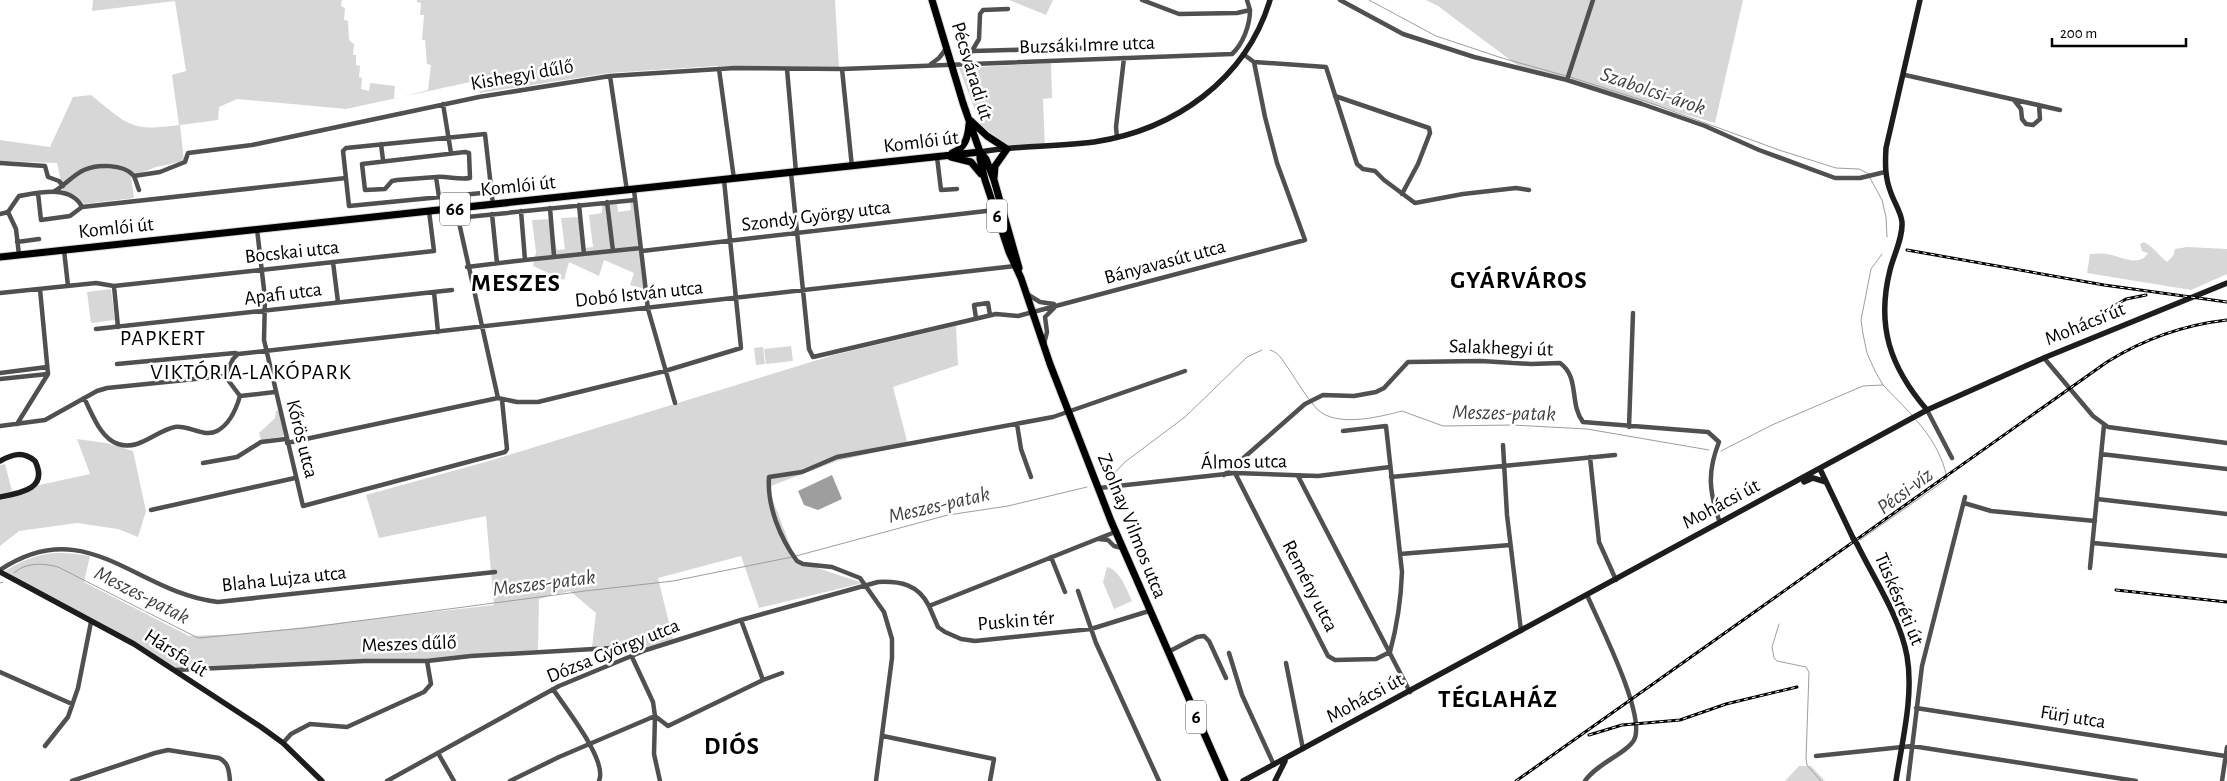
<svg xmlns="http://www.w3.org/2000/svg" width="2227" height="781" font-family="'Alegreya Sans',sans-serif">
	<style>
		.green { fill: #d7d7d7 }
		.water { fill: #9e9e9e }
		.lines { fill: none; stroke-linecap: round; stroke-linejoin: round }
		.stream { stroke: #9e9e9e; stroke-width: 1 }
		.primary-casing { stroke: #dbdbdb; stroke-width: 9 }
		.street { stroke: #505050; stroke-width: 4.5 }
		.secondary { stroke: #1d1d1d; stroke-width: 5.5 }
		.primary { stroke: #000; stroke-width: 7 }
		.rail-casing { stroke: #000; stroke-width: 3 }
		.rail { stroke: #fff; stroke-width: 1; stroke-dasharray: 4; stroke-linecap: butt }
		.secondary-bridge { stroke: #1d1d1d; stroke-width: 5.5 }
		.labels { text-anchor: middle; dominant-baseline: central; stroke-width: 5; stroke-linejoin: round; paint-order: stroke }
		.shield { fill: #fff; stroke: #4c4c4c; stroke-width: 1 }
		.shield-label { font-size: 19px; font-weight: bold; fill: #000 }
		.street-label { font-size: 20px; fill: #000; stroke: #fff }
		.water-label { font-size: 21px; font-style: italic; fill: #3f3f3f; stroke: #fff }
		.quarter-label { font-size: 22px; letter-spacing: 1px; fill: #000; stroke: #fff }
		.district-label { font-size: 25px; font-weight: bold; letter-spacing: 1px; fill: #000; stroke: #fff }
	</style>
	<rect width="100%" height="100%" fill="#fff"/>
	<path class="green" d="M93 0H342L341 6 345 8 344 20 348 21 349 40 354 44 353 55H356V65L360 66 359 77 362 78 361 89 369 91 370 83 395 86 394 99 428 90 431 65 427 64 425 40H422L424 15H420L421 3 417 2V0H835L839 67 717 66 609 73 480 93 475 81 346 109 237 99 219 107 218 120 180 125 184 161 156 167 131 177 134 198 84 204 77 196 63 190 57 163 0 161V140L50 147 73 97 91 95C128 125 131 132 179 125L172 75 186 71 175 1 92 11Z
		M1009 0H1053L1046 15Z
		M1426 0H1743L1715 123 1517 65 1438 6Z
		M1051 63 1052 98 1043 99 1045 149 1008 151 1005 143 982 129 959 68Z
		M635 200 646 289 630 285 634 273 604 260 599 276 569 262 564 280 533 266 536 252 532 220 551 219 557 250 565 249 561 218 580 217 585 248 593 247 589 215 602 213V206L617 204 618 212 631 210 630 203Z
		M2144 242C2154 247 2158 255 2167 262L2173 256 2175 249 2187 247 2227 249V274L2191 290 2087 273 2090 254C2096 254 2102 253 2107 254 2120 256 2139 268 2148 253L2142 251 2140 244Z
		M111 289 115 320 91 323 87 292Z
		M956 326 958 365 893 387 908 445 837 461 768 487 796 561 863 583 759 608 741 556 658 578 673 639 647 647H592L596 613 570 591 539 599 538 650 427 661 173 668 5 571C37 552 53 550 90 556L84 582 189 636 243 634 494 605 486 516 379 538 366 495 489 461 834 355Z
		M791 346 793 361 766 364 764 349Z
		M763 347 765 364 756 365 754 348Z
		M280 410 286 436 261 440 259 433 275 418 276 411Z
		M77 439 106 443 133 451 146 511 138 537 118 529 77 523 19 531 0 546V465L5 464 12 491 90 474Z
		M1107 567C1120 570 1127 590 1132 601L1114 609 1103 582Z
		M1799 766H1811L1825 781H1785Z"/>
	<path class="water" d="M832 475 842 499 818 510 804 505 798 491Z"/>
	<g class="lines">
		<path class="stream" d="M1369 0 1436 36 1502 58 1566 76
			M1570 77 1645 101 1779 150 1836 168 1859 169 1869 174
			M1870 178 1882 200 1886 217 1887 237
			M1882 254 1871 269 1861 320 1863 334 1867 353 1875 371 1883 385 1912 415
			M1270 350C1280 353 1282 360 1288 368 1297 381 1306 397 1317 409 1336 428 1379 417 1402 411L1443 426 1512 425 1587 429 1709 450
			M1721 451 1772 425 1863 386 1883 385
			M1107 481 1125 462 1185 417 1247 357 1262 350
			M1860 540 1947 479C1944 458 1930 435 1916 420
			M796 556 948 515 1008 506 1087 487
			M14 573C26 562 43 563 58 567L198 638 305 628 585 591 673 581 792 557
			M0 583 3 582
			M1779 624 1772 647 1774 658 1777 661 1806 667 1809 672 1806 759 1807 765 1821 781"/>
		<defs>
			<path id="primary" d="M932 0 963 103 980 152 986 159 994 180 1019 268
				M971 121 987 136 1007 149 995 166 994 178
				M980 152V159L985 180 1009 252 1021 278 1050 364 1111 521 1225 781
				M952 153C965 148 968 138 969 124
				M951 157 971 162 981 174
				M0 257 980 152"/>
		</defs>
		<use href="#primary" class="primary-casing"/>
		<path class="street" d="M1247 0 1250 10
			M1340 0 1403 34 1474 57 1567 80 1642 104 1705 126 1759 150 1835 178H1860L1885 172
			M973 51 1118 47
			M1254 62 1326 67 1357 164 1363 169 1375 171 1384 180 1415 203 1463 194 1516 188 1529 190
			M965 63 979 39 980 14 983 10 1008 9
			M931 64 939 58 946 49
			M719 69 734 179
			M787 69 796 172
			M842 69 852 167
			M1905 75 2060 110
			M610 76 627 191
			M1567 80 1593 0
			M1335 96 1429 128 1430 133 1418 164 1402 194
			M2014 100 2021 109 2022 119 2026 124 2033 125 2040 119 2039 105
			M443 104 451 153
			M1117 138 1116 127 1124 58
			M381 144 383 160
			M937 157 941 190 957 189
			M0 163 45 166 48 177 59 181 63 186
			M791 173 809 349 813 357 996 314 1018 316 1305 240 1277 163 1265 117 1254 62 1243 54
			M134 176 160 172 185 162 188 153 252 145 479 97 610 76 735 68 842 69 1232 54C1243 44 1250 25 1250 10L1237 13 1179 14 1142 0
			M436 177C448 176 458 180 470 178L469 153 465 152 362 164 365 190 385 189 392 181 397 180 436 177 439 197
			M634 190 648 309 675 403
			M55 191C65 185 73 175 84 170 97 164 123 164 133 175 136 179 137 186 139 190
			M492 192 349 206 343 151 346 148 485 134 493 205
			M607 202 613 251
			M579 205 584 254
			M82 207 346 178
			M550 208 554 256
			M456 209 498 398
			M0 214 8 212
			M492 214 497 263
			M457 218 635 200
			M257 229 265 298 264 340 303 506 505 452 507 449 502 400
			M17 242 39 239
			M64 250 68 286
			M642 251 995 210
			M19 255 16 229 8 212 19 196C37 193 71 184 82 207L70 216 41 220 38 193
			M525 260 641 248
			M333 262 338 302
			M467 267 525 260 521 211
			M114 286 434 251 429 211
			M434 292 438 332
			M0 293 96 283 114 286 118 327
			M1027 294 1040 302 1054 304
			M976 318 974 305 988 303 990 315
			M96 329 452 290
			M1044 344 1047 332 1045 317 1055 307
			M2044 358 2093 416 2108 427 2227 443
			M117 364 235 353 238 354
			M0 373 47 367
			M0 379 48 374
			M275 392 240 396 225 376 233 359 238 354 1015 266
			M84 398C92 413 100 438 118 444 140 451 155 431 175 427 189 425 204 438 217 431 230 424 236 410 240 396
			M1927 410 1952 458
			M17 424 48 374 40 289
			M1017 424 1021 449 1031 477
			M0 426 45 420 97 391 107 388 225 376
			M1629 427 1633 313
			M287 443 498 398 517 402H538L665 371 741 348 724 180
			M1503 445 1507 515 1521 631
			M2101 454 2227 469
			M1590 457 1599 542 1616 580
			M203 463 237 457 261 442 286 439
			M1235 473 1328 656 1335 660 1376 659 1390 652C1397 626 1401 599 1402 572L1386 426 1343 431
			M1224 475 1305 404 1323 395 1354 396 1376 392 1384 388 1408 362 1481 361 1531 364 1560 363C1580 377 1569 404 1583 422L1708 432 1719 442C1707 472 1709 492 1720 523
			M1298 476 1410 692
			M1391 477 1615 455
			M1099 488 1235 473 1318 476 1390 467
			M2097 499 2227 514
			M1964 503 1991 511 2095 521
			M151 510 295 478
			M1115 532 929 606 938 627 945 632 961 639 975 641 1091 629 1149 611
			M1099 539 1108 540 1114 546 1122 548
			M2093 543 2227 556
			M1400 554 1510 545
			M1051 557 1065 592
			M2090 568 2104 425
			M0 570C87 512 136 593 218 602L495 572
			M1078 591 1096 643 1159 781
			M1168 652 1197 637 1204 636 1209 641 1226 678
			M1229 653 1242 695 1274 765
			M632 657 653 702 655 716 668 726 763 680 741 620
			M1286 663 1303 749
			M175 670 364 661H427L471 656 611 648 646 650
			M0 672 72 704
			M763 680 782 673
			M553 689C565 708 608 760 599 781
			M1916 708 2225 756
			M883 736 994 759 990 781
			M283 743 291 734 310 724 347 727 424 692 431 684 427 661
			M45 746 68 717 78 688 91 622
			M438 753 454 781
			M1816 756 1912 746 2136 781
			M72 781 155 753 168 750 219 758C229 763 229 771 230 781
			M387 781 559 686 646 650 741 620 878 582C900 581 918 584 929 606
			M510 781 559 757 655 716 654 754 660 781
			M876 781 892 658V639L884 612 860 578 832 567 803 564 797 561C780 538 767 506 769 477L802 472 837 457 1053 417 1185 371
			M1585 781C1596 764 1627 753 1634 740 1647 716 1598 621 1587 595
			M1908 781 1922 666 1965 497
			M2222 781 2227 747"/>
		<path class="secondary" d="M1920 0 1886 148C1885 164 1885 178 1891 193 1894 202 1901 212 1902 222 1903 238 1894 254 1890 270 1876 326 1890 367 1927 410
			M980 152C1018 145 1056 147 1094 142 1174 130 1246 80 1270 0
			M0 461C13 454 23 451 35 461 49 489 20 493 0 497
			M1820 469 1853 538
			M1804 482 1813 478 1826 482
			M1857 544C1874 579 1900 617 1907 656 1914 696 1902 741 1896 781
			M0 572 134 644 261 727 283 743 322 781
			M1243 781 1927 410 2046 357 2227 283
			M1275 781 1285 761"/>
		<use href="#primary" class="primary"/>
		<defs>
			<path id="rail" d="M1907 250 2104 285 2227 302
				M2099 315 2126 299 2146 295
				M2116 590 2227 602
				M1589 735 1622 725 1680 720 1726 704 1797 687
				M1516 781 2107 362C2144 339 2183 325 2227 320"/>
		</defs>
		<use href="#rail" class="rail-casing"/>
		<use href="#rail" class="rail"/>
		<path class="secondary-bridge" d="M1853 538 1857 544"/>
	</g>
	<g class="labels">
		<g class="shield">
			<rect x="440" y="192.5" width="30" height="33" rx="4"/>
			<rect x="987" y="199.5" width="20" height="33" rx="4"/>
			<rect x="1186" y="700.5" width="20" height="33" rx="4"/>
		</g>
		<g class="shield-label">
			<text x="455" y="209">66</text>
			<text x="997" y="216">6</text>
			<text x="1196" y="717">6</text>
		</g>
		<g class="street-label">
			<text transform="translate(1087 45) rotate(-2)">Buzsáki Imre utca</text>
			<text transform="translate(972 71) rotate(73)">Pécsváradi út</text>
			<text transform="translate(522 75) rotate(-10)">Kishegyi dűlő</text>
			<text transform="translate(921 142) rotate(-7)">Komlói út</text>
			<text transform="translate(518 186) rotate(-6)">Komlói út</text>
			<text transform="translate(816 216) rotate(-7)">Szondy György utca</text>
			<text transform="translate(116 228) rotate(-6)">Komlói út</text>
			<text transform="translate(292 252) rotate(-6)">Bocskai utca</text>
			<text transform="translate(1165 262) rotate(-15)">Bányavasút utca</text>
			<text transform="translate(283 294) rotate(-7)">Apafi utca</text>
			<text transform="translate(639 294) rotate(-6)">Dobó István utca</text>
			<text transform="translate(2085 324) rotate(-22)">Mohácsi út</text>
			<text transform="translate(1501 348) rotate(2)">Salakhegyi út</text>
			<text transform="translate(302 439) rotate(76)">Kőrös utca</text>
			<text transform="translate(1244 462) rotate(-1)">Álmos utca</text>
			<text transform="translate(1721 504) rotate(-28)">Mohácsi út</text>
			<text transform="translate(1132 526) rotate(68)">Zsolnay Vilmos utca</text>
			<text transform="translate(284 579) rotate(-6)">Blaha Lujza utca</text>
			<text transform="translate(1310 586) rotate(63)">Remény utca</text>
			<text transform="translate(1899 599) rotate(67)">Tüskésréti út</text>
			<text transform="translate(1016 621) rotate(-5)">Puskin tér</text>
			<text transform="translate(409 644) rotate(-2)">Meszes dűlő</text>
			<text transform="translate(613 651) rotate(-22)">Dózsa György utca</text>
			<text transform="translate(176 653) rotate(33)">Hársfa út</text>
			<text transform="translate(1365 698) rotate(-28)">Mohácsi út</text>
			<text transform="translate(2073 717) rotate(9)">Fürj utca</text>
		</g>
		<g class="water-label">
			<text transform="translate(1653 91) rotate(19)">Szabolcsi-árok</text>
			<text transform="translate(1504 413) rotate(1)">Meszes-patak</text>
			<text transform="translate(1905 491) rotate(-36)">Pécsi-víz</text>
			<text transform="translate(939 505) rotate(-13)">Meszes-patak</text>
			<text transform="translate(544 583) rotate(-7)">Meszes-patak</text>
			<text transform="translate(142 595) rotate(27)">Meszes-patak</text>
		</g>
		<g class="quarter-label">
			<text x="163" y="338">PAPKERT</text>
			<text x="251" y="372">VIKTÓRIA-LAKÓPARK</text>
		</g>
		<g class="district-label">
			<text x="1519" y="280">GYÁRVÁROS</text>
			<text x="516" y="283">MESZES</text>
			<text x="1498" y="699">TÉGLAHÁZ</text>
			<text x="732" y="746">DIÓS</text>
		</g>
	</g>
	<path d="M2052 38v8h134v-8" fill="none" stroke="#000000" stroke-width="2.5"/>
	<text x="2060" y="38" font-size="15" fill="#000000" stroke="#ffffff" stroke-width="4" paint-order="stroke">200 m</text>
</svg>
